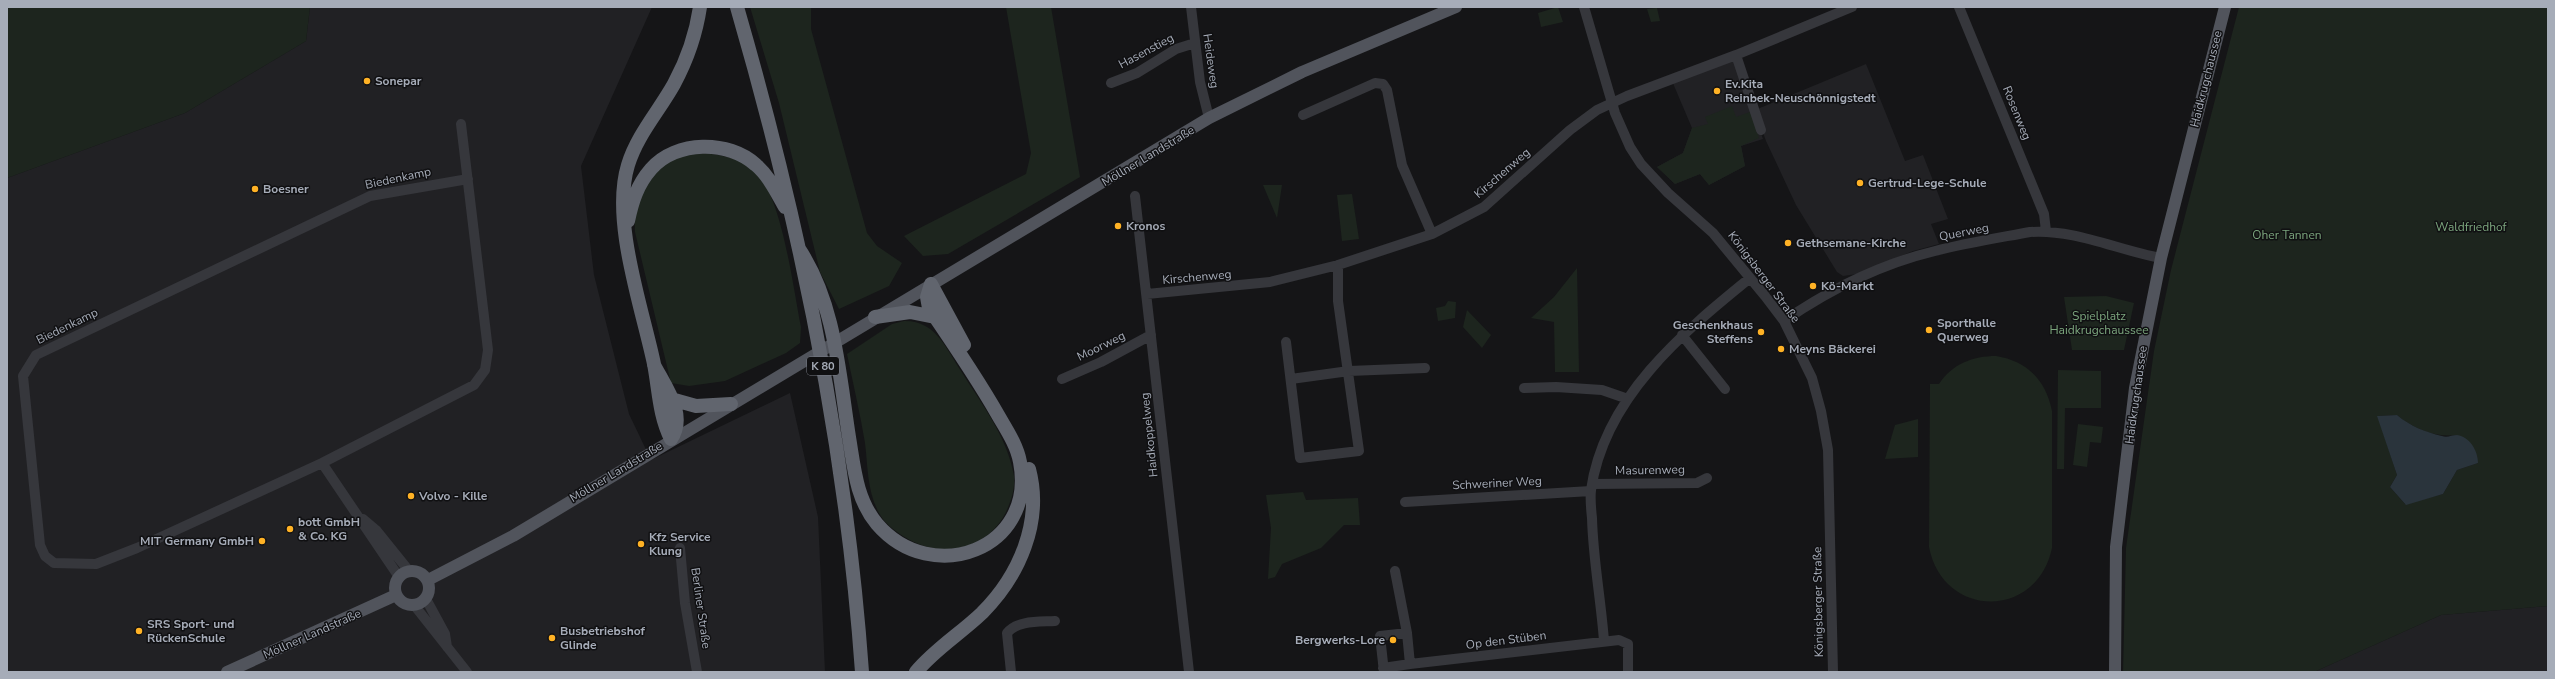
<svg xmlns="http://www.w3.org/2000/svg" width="2555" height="679" font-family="'Nunito Sans',sans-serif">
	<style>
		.built { fill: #212124 }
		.green { fill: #1d251e; fill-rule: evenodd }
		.water { fill: #2a343c }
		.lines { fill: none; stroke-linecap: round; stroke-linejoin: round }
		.minor { stroke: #36373c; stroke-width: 10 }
		.major { stroke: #51545c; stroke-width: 12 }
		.highway { stroke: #61656e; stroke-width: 14 }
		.poi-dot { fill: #ffb225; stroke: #101012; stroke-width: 1.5 }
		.labels { text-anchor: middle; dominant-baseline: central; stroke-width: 3; stroke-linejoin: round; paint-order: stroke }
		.shield { fill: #101012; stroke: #797d86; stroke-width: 1 }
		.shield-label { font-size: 11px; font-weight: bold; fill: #a6acb8 }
		.street-label { font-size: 12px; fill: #a6acb8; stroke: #101012 }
		.poi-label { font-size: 12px; font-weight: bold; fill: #a6acb8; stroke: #101012; text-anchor: start }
		.park-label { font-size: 12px; fill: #7ba57d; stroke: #101012 }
	</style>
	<rect width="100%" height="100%" fill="#151517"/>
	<path class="built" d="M310 7H652L581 166 594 275 629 414 651 460 790 393 818 517 825 672H7V178L185 113 306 41Z
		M1735 58 1763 139 1741 146 1745 166 1709 185 1700 174 1675 184 1657 167 1683 153 1692 128 1672 81Z
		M1866 64 1905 161 1923 155 1948 219 1931 224 1939 244 1913 251 1857 274 1843 276 1837 272 1796 205 1766 141 1755 110Z
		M2548 606V672H2314L2441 615Z"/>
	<path class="green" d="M7 7H310L306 41 185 113 7 178Z
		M750 7H811V29L867 233 877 246 902 263 889 286 839 309 820 272 779 103Z
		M1006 7H1051L1080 177 948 254 923 256 904 236 1026 174 1031 153Z
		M1558 7 1563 22 1541 27 1538 13Z
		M2239 7H2548V606L2441 615 2314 672H2123L2126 548 2154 351 2171 270ZM2397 415C2413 429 2436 438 2457 435L2478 463 2457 470 2443 494 2405 504 2390 487 2397 475 2378 416Z
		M1657 8 1660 21 1651 22 1647 9Z
		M1732 106 1736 117 1750 112 1759 138 1741 146 1745 166 1709 185 1700 174 1675 184 1657 167 1683 153 1692 128 1708 124 1705 117Z
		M697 153C716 154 735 156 752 168 782 191 793 289 801 327L800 343 786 353 725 381 689 386 671 383 635 232C633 201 644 178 670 161 676 156 689 155 697 153Z
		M1263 185H1282L1277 218Z
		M1352 194 1359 239 1342 241 1337 195Z
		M1577 268 1579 372H1555L1554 322 1531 318 1554 297Z
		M2106 296 2134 303 2124 350H2072L2064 297Z
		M1448 301 1456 302 1455 318 1438 321 1436 308 1445 306Z
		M1467 310 1491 335 1482 348 1463 327Z
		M904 321C935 320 946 348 961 371 981 403 1008 438 1014 476 1015 483 1013 495 1010 502 995 549 942 562 903 536 894 530 884 523 879 513 867 491 868 467 865 443 860 413 853 383 847 354L892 324Z
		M1996 356C2027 361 2046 380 2052 411V548C2037 620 1943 619 1929 547L1930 384H1939C1952 364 1973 356 1996 356Z
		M2058 370 2101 371V408H2065L2064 469H2057Z
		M1918 419V457L1885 459 1895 425Z
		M2078 424 2103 427 2101 443 2090 442 2087 467 2073 465Z
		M1303 492 1306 500 1358 498 1360 525H1344L1321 548 1282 564 1275 577 1268 579 1271 528 1266 495Z"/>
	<path class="water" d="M2397 415C2410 426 2425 432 2442 436 2447 438 2452 435 2457 435 2470 437 2478 451 2478 463L2457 470 2443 494 2406 505 2390 487 2397 475 2377 416Z"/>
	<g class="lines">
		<path class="minor" d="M1191 7 1200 82 1209 118
			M1584 7 1615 113 1630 147 1641 164 1668 193 1713 233 1765 296 1784 321 1812 378 1821 411 1828 450 1833 672
			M1959 7 2044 214 2046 231
			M1736 55 1761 130
			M1111 83 1137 73 1176 49 1195 43
			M1303 115 1375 83 1383 84 1387 90 1402 165 1432 234
			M461 124 488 350 485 370 474 385 322 463 137 548 96 564 54 563 45 556 40 545 23 376 36 355 370 196 468 179
			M1135 196 1189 672
			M1147 294 1270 282 1338 265 1432 234 1484 207 1570 130 1597 110 1627 96 1736 55 1852 7
			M1784 321C1829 290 1881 264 1935 251 1966 243 1998 238 2030 232 2075 229 2117 250 2161 258
			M1682 335 1725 389
			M1286 342 1300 458 1359 451 1338 301V265
			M1062 379 1101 362 1151 335
			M1291 379 1349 371 1425 368
			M1524 388 1556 387 1602 390 1628 399
			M322 463 399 577
			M1593 484 1697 483 1707 478
			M1405 502 1591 491
			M363 519 376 530 409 571
			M680 548 685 603 697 672
			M1395 571 1407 633
			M426 599 445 634 447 647
			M414 605 467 672
			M1604 641C1601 600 1593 559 1592 518 1591 509 1590 499 1591 490 1604 398 1682 333 1750 278
			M1383 668 1410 664
			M1011 672 1007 633C1017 620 1040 622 1055 621
			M1384 672 1380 636 1407 633 1410 664 1619 640 1628 644V672"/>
		<path class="major" d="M395 588a17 17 0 1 1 34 0a17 17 0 1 1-34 0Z
			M428 580 513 536 1209 118 1302 72 1456 7
			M227 672 396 595
			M2115 672 2116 547 2135 388 2161 258 2225 7"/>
		<path class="highway" d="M737 7C800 224 846 446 862 672
			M628 221C632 202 637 185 651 169 676 140 729 140 756 165 769 176 777 193 785 207
			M799 249C835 303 839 373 849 437 854 467 856 499 877 524 932 588 1037 549 1020 462 1017 445 1006 429 998 415 977 378 953 343 929 308L927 297 931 284
			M931 284 964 345
			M875 317 910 312 935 317
			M654 365C666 388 687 415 671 439 659 415 659 390 654 364 642 307 611 220 628 165 637 135 659 111 674 84 687 60 696 34 700 7
			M671 399 696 406 731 404
			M916 672C935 649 960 634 982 613 1019 576 1043 522 1029 469"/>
	</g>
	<g class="poi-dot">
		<circle cx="367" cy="81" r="4"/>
		<circle cx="1717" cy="91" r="4"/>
		<circle cx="1860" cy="183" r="4"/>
		<circle cx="255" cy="189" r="4"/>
		<circle cx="1118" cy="226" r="4"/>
		<circle cx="1788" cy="243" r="4"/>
		<circle cx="1813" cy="286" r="4"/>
		<circle cx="1929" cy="330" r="4"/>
		<circle cx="1761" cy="332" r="4"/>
		<circle cx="1781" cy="349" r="4"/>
		<circle cx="411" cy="496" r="4"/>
		<circle cx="290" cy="529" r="4"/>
		<circle cx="262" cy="541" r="4"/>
		<circle cx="641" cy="544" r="4"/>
		<circle cx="139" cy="631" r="4"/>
		<circle cx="552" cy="638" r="4"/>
		<circle cx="1393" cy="640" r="4"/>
	</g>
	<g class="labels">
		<rect class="shield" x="807" y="357" width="32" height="18" rx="3"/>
		<g class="shield-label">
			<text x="823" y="366">K 80</text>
		</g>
		<g class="street-label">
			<text transform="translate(1146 51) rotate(-28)">Hasenstieg</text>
			<text transform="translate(1211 61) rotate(82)">Heideweg</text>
			<text transform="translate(2206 79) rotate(-76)">Haidkrugchaussee</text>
			<text transform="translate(2017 113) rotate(68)">Rosenweg</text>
			<text transform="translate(1148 156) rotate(-31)">Möllner Landstraße</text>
			<text transform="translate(1502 173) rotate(-41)">Kirschenweg</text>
			<text transform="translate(398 178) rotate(-12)">Biedenkamp</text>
			<text transform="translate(1964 232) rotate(-11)">Querweg</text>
			<text transform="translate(1197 277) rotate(-5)">Kirschenweg</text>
			<text transform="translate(1764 277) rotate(53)">Königsberger Straße</text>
			<text transform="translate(67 326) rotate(-26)">Biedenkamp</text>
			<text transform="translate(1101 346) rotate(-26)">Moorweg</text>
			<text transform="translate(2136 395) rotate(-82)">Haidkrugchaussee</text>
			<text transform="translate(1149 435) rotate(-96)">Haidkoppelweg</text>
			<text transform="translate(1650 470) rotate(-1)">Masurenweg</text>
			<text transform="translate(616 472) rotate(-31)">Möllner Landstraße</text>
			<text transform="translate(1497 483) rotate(-3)">Schweriner Weg</text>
			<text transform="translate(1818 602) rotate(-91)">Königsberger Straße</text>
			<text transform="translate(701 608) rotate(82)">Berliner Straße</text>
			<text transform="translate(312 634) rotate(-24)">Möllner Landstraße</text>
			<text transform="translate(1506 640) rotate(-7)">Op den Stüben</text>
		</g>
		<g class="poi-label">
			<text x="375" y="81">Sonepar</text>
			<text x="1725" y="84">Ev.Kita<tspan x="1725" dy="14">Reinbek-Neuschönnigstedt</tspan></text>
			<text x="1868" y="183">Gertrud-Lege-Schule</text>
			<text x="263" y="189">Boesner</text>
			<text x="1126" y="226">Kronos</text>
			<text x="1796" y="243">Gethsemane-Kirche</text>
			<text x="1821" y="286">Kö-Markt</text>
			<text x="1937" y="323">Sporthalle<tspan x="1937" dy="14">Querweg</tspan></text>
			<text x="1753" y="325" text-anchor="end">Geschenkhaus<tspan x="1753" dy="14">Steffens</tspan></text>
			<text x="1789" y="349">Meyns Bäckerei</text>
			<text x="419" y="496">Volvo - Kille</text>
			<text x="298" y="522">bott GmbH<tspan x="298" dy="14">&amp; Co. KG</tspan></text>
			<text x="649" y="537">Kfz Service<tspan x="649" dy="14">Klung</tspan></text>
			<text x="254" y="541" text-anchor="end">MIT Germany GmbH</text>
			<text x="147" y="624">SRS Sport- und<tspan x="147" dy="14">RückenSchule</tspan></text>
			<text x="560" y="631">Busbetriebshof<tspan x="560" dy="14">Glinde</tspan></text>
			<text x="1385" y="640" text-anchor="end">Bergwerks-Lore</text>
		</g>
		<g class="park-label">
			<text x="2471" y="227">Waldfriedhof</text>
			<text x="2287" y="235">Oher Tannen</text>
			<text x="2099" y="316">Spielplatz<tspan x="2099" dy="14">Haidkrugchaussee</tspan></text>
		</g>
	</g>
	<rect width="2555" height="679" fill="none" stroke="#a6acb8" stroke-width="16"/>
</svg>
